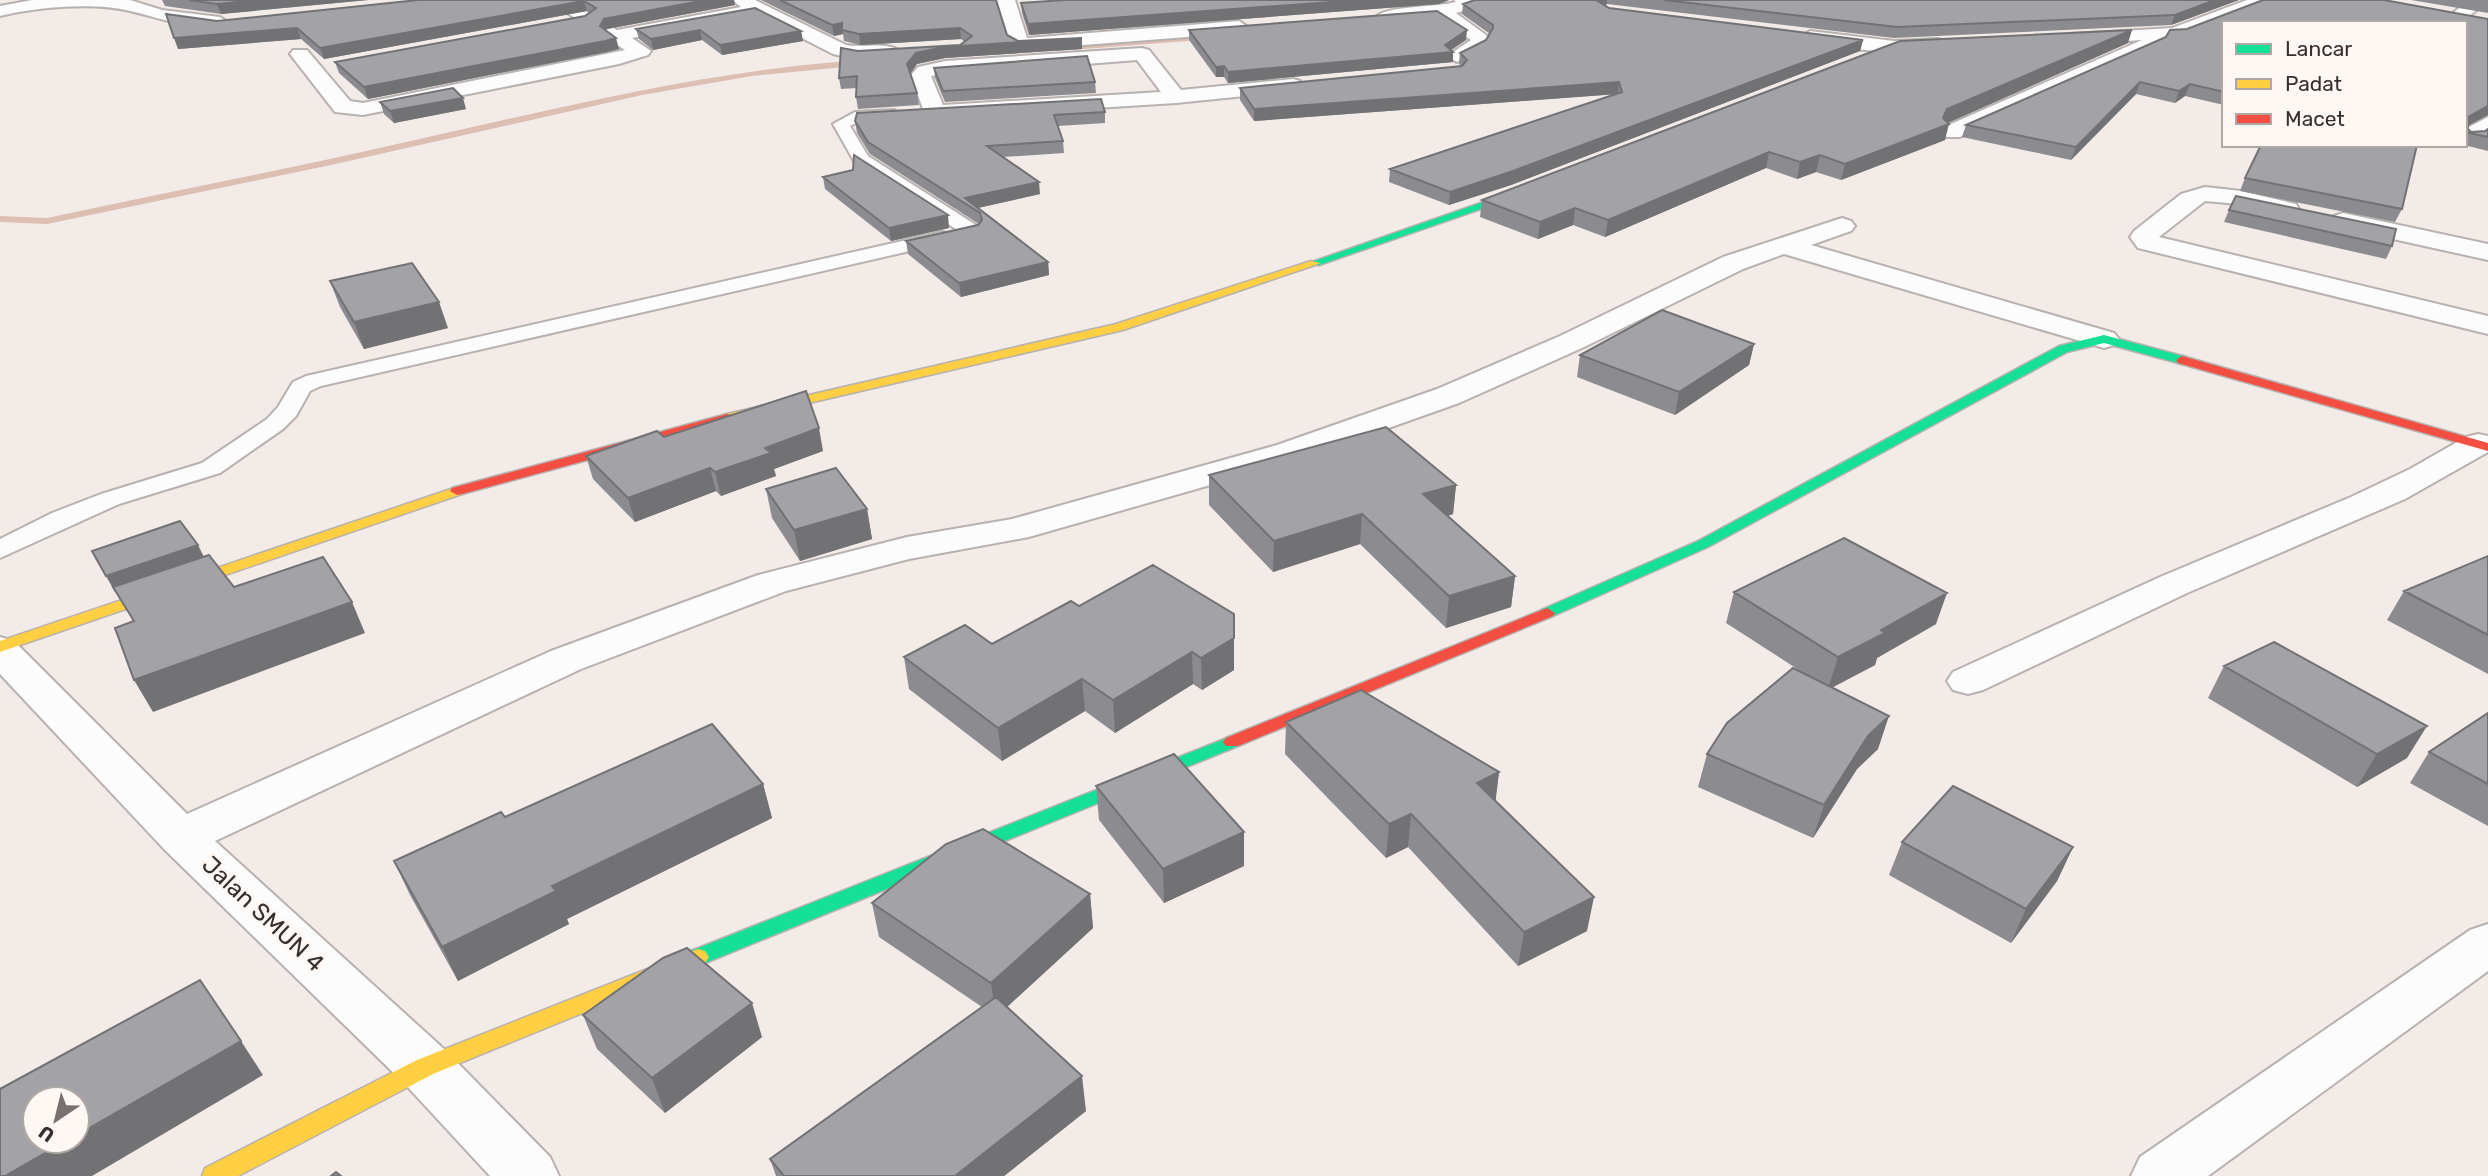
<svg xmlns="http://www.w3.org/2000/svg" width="2488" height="1176" font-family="Rubik,sans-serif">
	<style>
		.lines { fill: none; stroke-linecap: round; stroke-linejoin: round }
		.stream { fill: #dcbeb3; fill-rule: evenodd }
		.lane-casing { stroke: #b7b1af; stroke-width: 4 }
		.street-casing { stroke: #b7b1af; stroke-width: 4 }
		.fast-casing { stroke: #b7b1af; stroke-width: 3 }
		.slow-casing { stroke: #b7b1af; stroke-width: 3 }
		.jam-casing { stroke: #b7b1af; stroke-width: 3 }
		.lane { fill: #fdfcfc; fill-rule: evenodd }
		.street { fill: #fdfcfc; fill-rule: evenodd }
		.fast { fill: #16e098; fill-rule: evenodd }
		.slow { fill: #ffcf43; fill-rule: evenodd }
		.jam { fill: #f24e42; fill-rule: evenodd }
		.wall { fill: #8c8c90 }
		.shaded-wall { fill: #727275 }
		.building { fill: #a3a3a7; stroke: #727275; stroke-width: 2 }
		.labels { text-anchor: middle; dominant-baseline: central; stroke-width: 7; stroke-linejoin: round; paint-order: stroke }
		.near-street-label { font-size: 24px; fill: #35302e; stroke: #fef8f5 }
	</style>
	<rect width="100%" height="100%" fill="#f2ebe8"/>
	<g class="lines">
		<path class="stream" d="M1211 34 1214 39 1058 51 1054 48 1058 45Z
			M862 60 866 63 865 65 752 76 642 95 331 165 47 224 0 222V216L47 218C170 192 293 168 415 140 563 107 710 70 862 60Z"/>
		<defs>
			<path id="lane" d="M894 110 902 115 900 118 858 122 850 126 868 156 979 227 981 231 979 235H965L855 163 833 124 855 112Z
				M942 232 949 234 951 238 949 242 321 386 310 391 296 416 283 429 220 473 119 504 0 558V539L52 513 101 494 202 463 267 419 278 407 293 382 306 376Z"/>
			<path id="street" d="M32 0H130L162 10 220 17 229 23C220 34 195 25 183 24 164 21 148 15 130 11 93 2 37 7 0 16V6Z
				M547 0H568L617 30 741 7 732 0H755L846 45C861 48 890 41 901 52L891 58 860 60 833 54 757 15 632 38 651 51 648 55 619 64 363 115 335 112 290 54 293 50H307L350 101 363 103 625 50Z
				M997 0H1015L1027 38 1239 21 1248 27 1239 33 1019 50 1009 44Z
				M1454 0H1475L1478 4 1475 8 1456 13 1490 38 1484 49 1457 62 1447 56 1471 40 1437 18 1386 21 1377 16C1387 6 1438 7 1456 2Z
				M2247 0H2272L2269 4 2182 37 2162 39 2164 42 2161 46 1960 137H1944L1941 132 1944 127 2142 40 2079 44 2070 38 2072 34 2172 28Z
				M2469 0 2488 1 2463 21H2451L2448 17Z
				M1810 31 1894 41 1939 39 1949 45C1936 61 1825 47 1803 41L1801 37Z
				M1142 48 1149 50 1181 90 1293 79 1300 81 1303 85 1300 89 1293 91 1176 103 935 118 927 117 924 112 911 75 918 67 945 61ZM1137 60 1161 92 943 105 931 76Z
				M2488 117V134L2477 141 2465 142V129Z
				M2205 187 2241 191 2296 204 2299 209 2296 214 2287 216 2228 203 2205 201 2159 237 2488 316V334L2138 248 2130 237 2134 231 2181 194Z
				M2343 213 2488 244V260L2334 226 2330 221 2334 216Z
				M1842 218 1851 221 1855 226 1851 231 1811 245 2114 333 2119 339 2114 345 2104 348 2094 345 1784 254 1743 269 1582 348 1459 403 1301 459 1029 537 909 559 786 591 581 669 215 841 445 1050 550 1157 559 1176H490L405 1084 164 849 0 674V637L14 641 187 814 551 651 758 575 907 537 1012 519 1277 445 1437 389 1560 336 1723 257Z
				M2478 434 2488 436V452L2405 499 2187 593 1983 690 1968 694 1953 690 1947 681 1953 672 2160 577 2351 497 2410 469 2466 437Z
				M2488 924V971L2208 1176H2131L2140 1157 2470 930Z"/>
			<path id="fast" d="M1529 186 1533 187V191L1319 265 1309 263Z
				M2104 335 2186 357 2188 360 2182 364 2104 343 2067 352 1708 547 1553 616 1547 618 1539 613 1541 610 1698 541 2059 346Z
				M1232 736 1238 738 1241 742 1238 746 705 963 698 965 691 963 687 957 691 951Z"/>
			<path id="slow" d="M1311 261 1321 263 1123 330 727 422 720 418 727 414 1116 324Z
				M457 487 462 488 464 491 462 494 0 652V641Z
				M698 949 705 951 709 957 705 963 433 1074 238 1176H202L205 1168 417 1060Z"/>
			<path id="jam" d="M2182 356 2488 443V451L2178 363 2176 360Z
				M727 414 732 415V421L462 494 457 495 450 491 452 488Z
				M1547 608 1555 613 1553 616 1238 746H1226L1223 742 1226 738Z"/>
		</defs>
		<use href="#lane" class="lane-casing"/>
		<use href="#street" class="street-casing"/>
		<use href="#fast" class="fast-casing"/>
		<use href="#slow" class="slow-casing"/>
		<use href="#jam" class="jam-casing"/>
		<use href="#lane" class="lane"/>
		<use href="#street" class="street"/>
		<use href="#fast" class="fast"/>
		<use href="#slow" class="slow"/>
		<use href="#jam" class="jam"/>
	</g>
	<path class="wall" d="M162 0H368L221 14 165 6Z
		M418 0H734L735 5 607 29 606 30 619 49 607 52 368 99 339 73 335 62 585 16 589 13 587 11 324 59 301 39 178 49 217 21Z
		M761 0H996L1007 35 1018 41 1082 49 945 58 917 64 910 74 917 93 919 105 858 109 856 97 857 88 841 89 839 78 858 51 960 45 965 42 961 39 860 45 844 41 843 34 834 36Z
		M1064 0H1449L1439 4 1029 35 1022 13 1021 3Z
		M1475 0H2239L2171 25 1894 38 1607 4 1605 5 1609 8 1863 40 1860 51 1511 185 1449 205 1389 182 1390 169 1616 94 1254 121 1240 100V88L1461 66 1459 64 1460 53 1486 40 1490 34 1462 14 1463 4Z
		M2263 0H2384L2488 19V115L2468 126V129L2471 132 2485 131 2488 129V151L2464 145H2465V23H2224V105L2185 96 2175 103 2136 94 2071 160 1962 137 1966 125 2166 37 2170 30 2187 29Z
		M2411 0H2488V13Z
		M636 29 801 31 803 41 722 55 702 40 653 50 639 39Z
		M1189 30 1466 40 1451 50 1453 62 1228 83 1224 77H1216L1189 40Z
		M2128 43 1948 123 1945 140 1841 180 1816 172 1797 179 1766 168 1605 237 1573 225 1538 239 1480 217 1482 200Z
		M934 68 1095 82 1096 93 945 102 935 78Z
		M380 102 466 109 394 123 384 114Z
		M1105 112V123L1058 126 1063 141 1064 153 1003 157 1040 194 978 208 1048 262 1049 275 961 297 908 254 906 241 979 224 870 154 857 133 855 121Z
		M823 177 949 228 891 241 825 189Z
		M2245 178 2402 209 2395 222 2240 191Z
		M2229 210 2392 246 2386 259 2224 222Z
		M330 281 448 328 364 349 340 307Z
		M1754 344 1749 365 1675 415 1577 377 1580 355Z
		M664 437 823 451 774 469 776 476 721 496 716 491 635 522 593 479 586 456Z
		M1209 475 1456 485 1453 514 1448 516 1515 576 1511 607 1446 628 1360 544 1273 572 1209 505Z
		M766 489 867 509 872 539 800 561 772 518Z
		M2488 556V674L2387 620 2404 591Z
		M1734 592 1936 624 1877 658 1875 665 1832 688 1878 749 1857 769 1813 838 1698 787 1707 754 1805 674 1726 623Z
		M1079 606 1234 670 1202 690 1193 684 1115 733 1085 711 1002 761 909 689 904 657 992 644Z
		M2224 666 2407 758 2357 787 2208 698Z
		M2488 713V826L2410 783 2429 752Z
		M1286 722 1499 772 1495 801 1587 931 1518 966 1408 847 1386 858 1285 754Z
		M763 784 772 818 567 919 569 924 458 981 410 895 394 861 505 817Z
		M1096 786 1244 866 1164 903 1099 820Z
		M1902 842 2073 847 2057 881 2011 943 1889 875Z
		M1090 894 1093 928 1007 1007 1086 1111 1004 1176H776L770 1159 982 1007 879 937 872 903Z
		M583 1015 762 1037 665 1113 597 1049Z"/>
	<path class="shaded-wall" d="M257 0H368L221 14 217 4Z
		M706 0H734L735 5 607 29 602 37 600 26 604 19Z
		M1360 0H1449L1439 4 1029 35 1028 24Z
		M1600 0H1607V4L1597 12 1598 1Z
		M2215 0H2239L2171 25 2175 15Z
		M584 1 587 11 324 59 320 48Z
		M842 23 843 34 834 36 832 25Z
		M297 28 301 39 178 49 174 38Z
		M960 28 961 39 860 45 859 34Z
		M700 30 702 40 653 50 651 39Z
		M1467 30 1466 40 1448 52H1453V62L1228 83V72L1445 45Z
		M2132 30 2128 43 1943 125 1949 124 1945 140 1841 180 1845 164 1947 109Z
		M801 31 803 41 722 55 720 45Z
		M616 38 619 49 607 52 368 99 364 87Z
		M1082 38V49L945 58 917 64 909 76 907 64 916 53 944 47Z
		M1863 40 1860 51 1511 185 1449 205 1450 192Z
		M1224 66V77H1216V67Z
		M1619 82 1618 94 1254 121V109Z
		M2140 82 2136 94 2071 160 2076 147Z
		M2190 84 2185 96 2175 103 2179 91Z
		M463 98 466 109 394 123 390 111Z
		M2488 106V115L2465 127 2468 117Z
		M1769 152 1766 168 1605 237 1608 220Z
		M1820 155 1816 172 1797 179 1800 162Z
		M1039 182 1040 194 973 209 965 198Z
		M1575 208 1573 225 1538 239 1540 222Z
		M948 215 949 228 891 241 889 228Z
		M1048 262 1049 275 961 297 959 283Z
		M439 302 448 328 364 349 354 322Z
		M1754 344 1749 365 1675 415 1679 392Z
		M819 428 823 451 774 469 776 476 721 496 715 472 765 448Z
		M710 468 716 491 635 522 628 498Z
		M1456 485 1453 514 1421 524 1423 494Z
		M867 509 872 539 800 561 794 530Z
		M1362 514 1360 544 1273 572 1274 541Z
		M198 545 206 561 115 592 106 576Z
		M1515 576 1511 607 1446 628 1449 596Z
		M1947 593 1936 624 1877 658 1875 665 1828 689 1838 657 1881 630Z
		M352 602 365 633 153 712 134 680Z
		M1234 614V670L1202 690 1201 658Z
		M1192 652 1193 684 1115 733 1113 700Z
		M1082 679 1085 711 1002 761 998 728Z
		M1889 716 1878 749 1857 769 1813 838 1824 805 1868 736Z
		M2427 726 2407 758 2357 787 2377 754Z
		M1499 772 1495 806 1477 783Z
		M763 784 772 818 567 919 569 924 458 981 442 947 552 886Z
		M1411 814 1408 847 1386 858 1389 824Z
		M1244 832V866L1164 903 1163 869Z
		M2073 847 2057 881 2011 943 2026 909Z
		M1090 894 1093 928 996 1017 991 983Z
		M1594 897 1587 931 1518 966 1524 932Z
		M752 1003 762 1037 665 1113 652 1078Z
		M241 1041 263 1075 92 1176H5L66 1141H77V1135Z
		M1082 1076 1086 1111 1004 1176H955Z"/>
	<path class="building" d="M189 0H257L217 4Z
		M418 0H706L604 19 600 26 616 38 605 41 364 87 335 62 585 16 596 8 584 1 320 48 297 28 174 38 166 14 217 21Z
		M780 0H996L1007 35 1018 41 1082 38 944 47 916 53 907 64 917 93 856 97 857 76 839 78 841 48 858 51 960 45 972 36 960 28 859 34 842 30V23L832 25Z
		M1064 0H1360L1028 24 1021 3Z
		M1475 0H1600L1598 1 1609 8 1863 40 1513 171 1450 192 1390 169 1622 92 1619 82 1254 109 1240 88 1462 66 1467 60 1460 53 1486 40 1493 28V25L1463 4Z
		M1664 0H2215L2175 15 1897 27Z
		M2263 0H2384L2488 19V106L2468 117V129L2471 132 2485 131 2488 129V137L2465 132V23H2224V92L2190 84 2179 91 2140 82 2076 147 1966 125 2166 37 2170 30 2187 29Z
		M755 8 801 31 720 45 700 30 651 39 636 29Z
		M1437 11 1467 30 1445 45 1453 52 1228 72 1224 66 1216 67 1189 30Z
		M2132 30 1947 109 1943 118 1949 124 1845 164 1820 155 1800 162 1769 152 1608 220 1575 208 1540 222 1482 200 1900 41Z
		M1087 56 1095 82 943 91 934 68Z
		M453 88 463 98 390 111 380 102Z
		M1101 99 1105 112 1054 115 1063 141 987 146 1039 182 965 198 1048 262 959 283 906 241 978 225 982 220 980 213 868 142 855 121 857 113Z
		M2261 145H2417L2402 209 2245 178Z
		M854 155 948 215 889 228 823 177 853 170Z
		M2236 196 2396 229 2392 246 2229 210Z
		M412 263 439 302 354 322 330 281Z
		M1662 310 1754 344 1679 392 1580 355Z
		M806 391 819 428 765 448 771 453 715 472 710 468 628 498 586 456 657 431 664 437Z
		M1386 427 1456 485 1423 494 1515 576 1449 596 1362 514 1274 541 1209 475Z
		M836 468 867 509 794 530 766 489Z
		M180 521 198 545 106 576 92 551Z
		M1844 538 1947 593 1881 630 1885 633 1838 657 1734 592Z
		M209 555 234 587 323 557 352 602 134 680 115 628 134 621 113 587Z
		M2488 556V635L2404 591Z
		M1153 565 1234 614V638L1201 658 1192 652 1113 700 1082 679 998 728 904 657 965 625 992 644 1071 601 1079 606Z
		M2274 642 2427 726 2377 754 2224 666Z
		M1793 668 1889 716 1868 736 1824 805 1707 754 1727 723Z
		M1361 690 1499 772 1477 783 1594 897 1524 932 1411 814 1389 824 1286 722Z
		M2488 713V784L2429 752Z
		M712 724 763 784 552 886 556 891 442 947 394 861 501 812 505 817Z
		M1174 754 1244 832 1163 869 1096 786Z
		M1953 786 2073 847 2026 909 1902 842Z
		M983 829 1090 894 991 983 872 903 946 844Z
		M687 948 752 1003 652 1078 583 1015 663 958Z
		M200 980 241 1041 77 1135V1099H35V1141H66L5 1176H0V1089Z
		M996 997 1082 1076 955 1176H784L770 1159Z
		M336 1172 341 1176H331Z"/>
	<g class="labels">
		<g class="near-street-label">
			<text transform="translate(263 914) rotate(43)">Jalan SMUN 4</text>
		</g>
	</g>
	<rect x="2222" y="21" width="245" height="126" fill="#fef8f5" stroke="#aea8a5" stroke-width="2"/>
	<rect x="2236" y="44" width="35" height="10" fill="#16e098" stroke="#aea8a5" stroke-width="2"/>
	<text x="2285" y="56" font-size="21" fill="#35302e">Lancar</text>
	<rect x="2236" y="79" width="35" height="10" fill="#ffcf43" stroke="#aea8a5" stroke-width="2"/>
	<text x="2285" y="91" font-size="21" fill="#35302e">Padat</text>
	<rect x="2236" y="114" width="35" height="10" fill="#f24e42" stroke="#aea8a5" stroke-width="2"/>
	<text x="2285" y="126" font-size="21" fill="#35302e">Macet</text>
	<g transform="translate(56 1120) rotate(215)"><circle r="33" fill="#fef8f5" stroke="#aea8a5" stroke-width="2"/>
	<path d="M0-5L12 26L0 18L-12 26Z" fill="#77716f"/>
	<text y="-10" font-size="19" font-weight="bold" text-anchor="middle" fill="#35302e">U</text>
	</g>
</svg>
